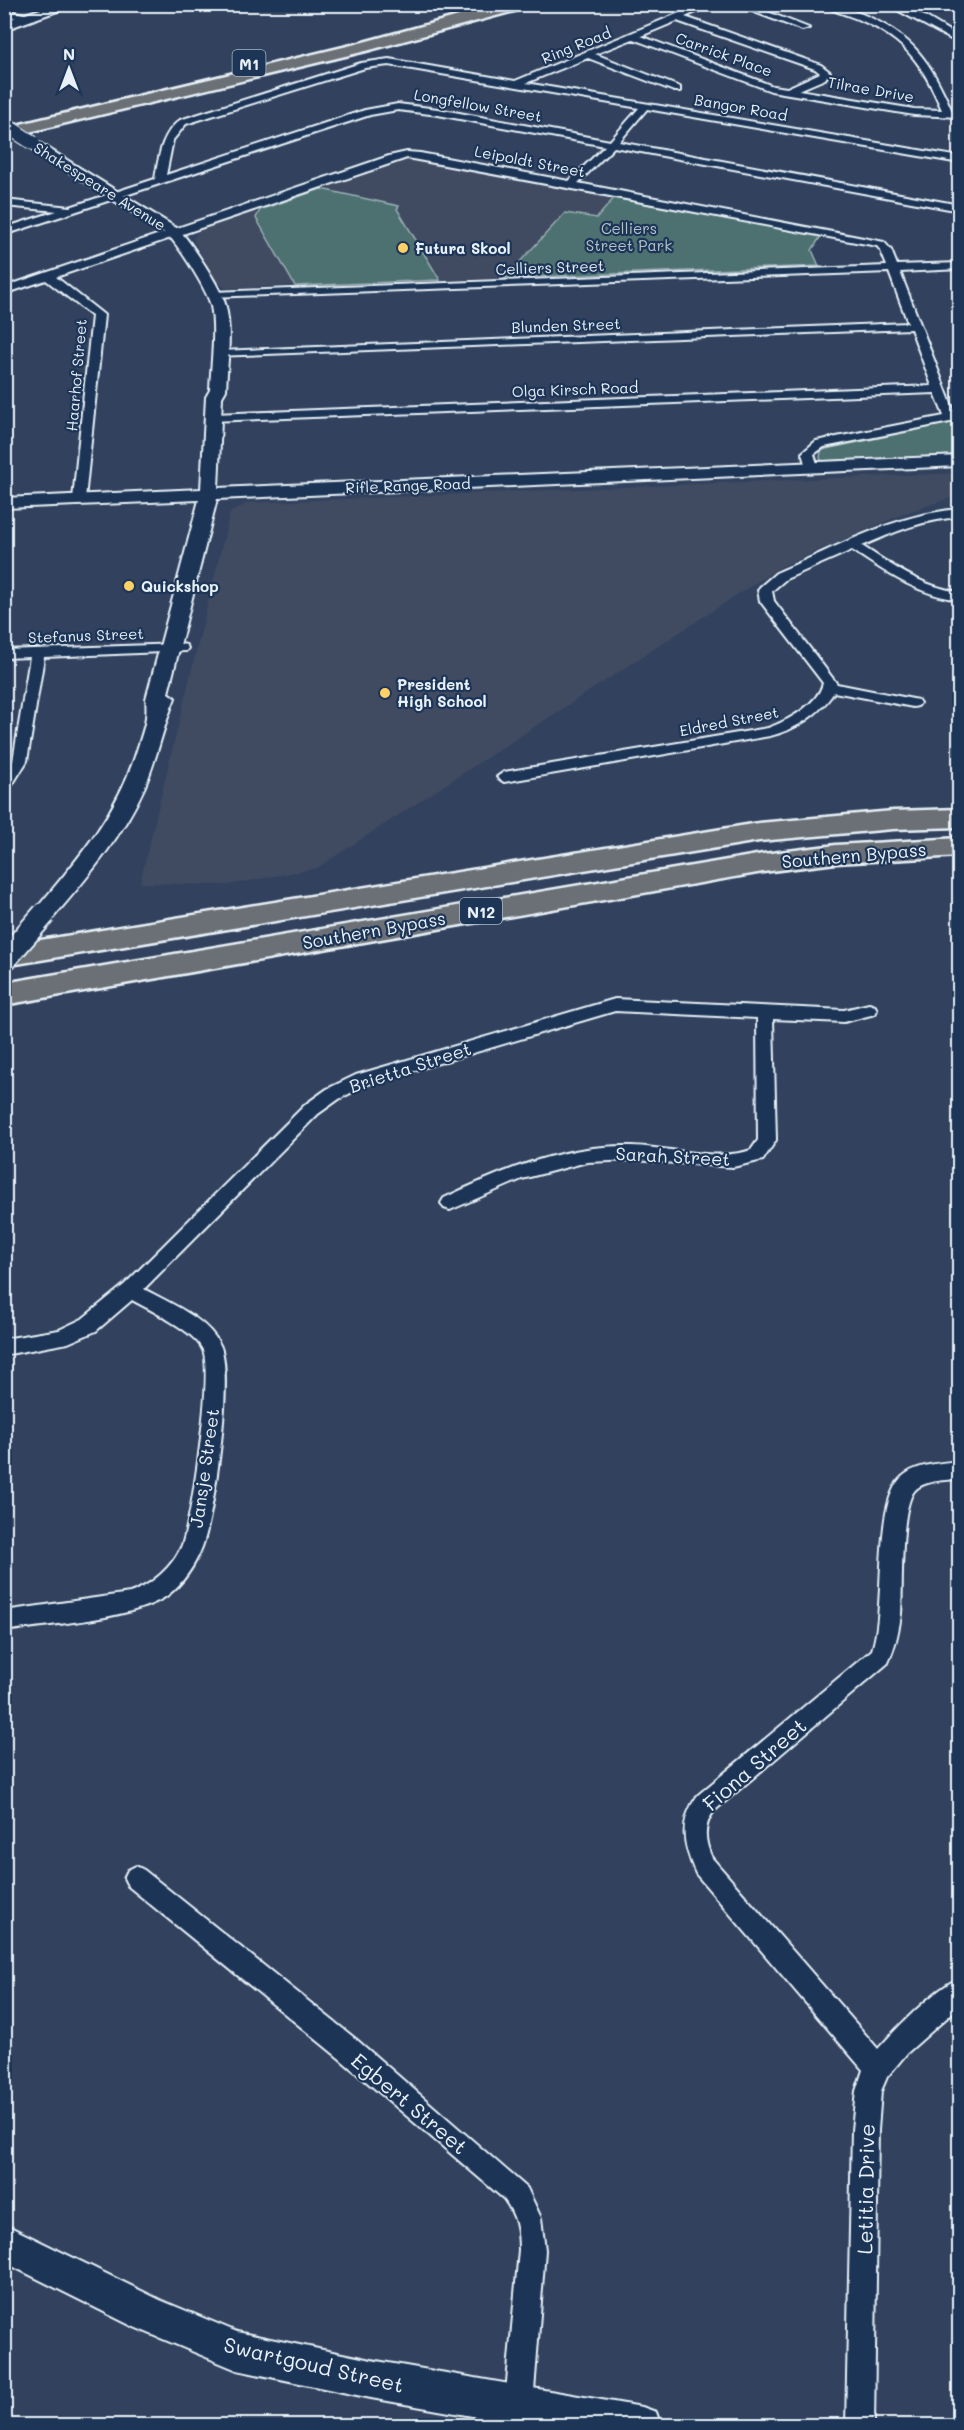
<svg xmlns="http://www.w3.org/2000/svg" width="964" height="2430" font-family="Mali,sans-serif">
	<style>
		.built { fill: #414b62 }
		.green { fill: #4d6f71; stroke: #9ab0b4; stroke-width: 1.5 }
		.lines { fill: none; stroke-linecap: round; stroke-linejoin: round }
		.street-casing { stroke: #e8f1f8; stroke-width: 4 }
		.secondary-casing { stroke: #e8f1f8; stroke-width: 4 }
		.highway-casing { stroke: #e8f1f8; stroke-width: 5 }
		.street { fill: #1d3557; fill-rule: evenodd }
		.secondary { fill: #1d3557; fill-rule: evenodd }
		.highway { fill: #6b6f75; fill-rule: evenodd }
		.secondary-bridge-far1-casing { stroke: #e8f1f8; stroke-width: 16; stroke-linecap: butt }
		.secondary-bridge-casing { stroke: #e8f1f8; stroke-width: 26; stroke-linecap: butt }
		.secondary-bridge-far1 { stroke: #1d3557; stroke-width: 14 }
		.secondary-bridge { stroke: #1d3557; stroke-width: 22 }
		.poi-dot { fill: #ffd166; stroke: #1d3557; stroke-width: 2 }
		.labels { text-anchor: middle; dominant-baseline: central; stroke-width: 4.5; stroke-linejoin: round; paint-order: stroke }
		.far-street-label { font-size: 15px; fill: #e8f1f8; stroke: #1d3557 }
		.far-park-label { font-size: 15px; fill: #b2c4c9; stroke: #1d3557 }
		.far-poi-label { font-size: 15px; font-weight: bold; fill: #e8f1f8; stroke: #1d3557; text-anchor: start }
		.shield { fill: #1d3557; stroke: #abb9c8; stroke-width: 1.5 }
		.shield-label { font-size: 16px; font-weight: bold; fill: #e8f1f8 }
		.street-label { font-size: 18px; fill: #e8f1f8; stroke: #1d3557 }
		.near-street-label { font-size: 21px; fill: #e8f1f8; stroke: #1d3557 }
	</style>
	<rect width="100%" height="100%" fill="#32425e"/>
	<filter id="ink" filterUnits="userSpaceOnUse"><feTurbulence type="fractalNoise" baseFrequency=".0167" numOctaves="2"/><feDisplacementMap in="SourceGraphic" scale="12" xChannelSelector="R" yChannelSelector="G"/><feConvolveMatrix kernelMatrix="1 2 1 2 8 2 1 2 1" color-interpolation-filters="sRGB"/></filter>
	<g filter="url(#ink)">
		<path class="built" d="M422 159 614 198 597 219 565 213 505 278 226 288 217 282 193 239 202 228 252 211 258 212 403 160Z
			M959 473V495L905 513 780 567 317 868 227 885 140 883 230 513 248 503Z"/>
		<path class="green" d="M321 189 399 206 397 209 440 280 295 286 256 218 260 210Z
			M614 198 821 236 812 250 819 266 505 278 565 213 597 218Z
			M959 421V455L822 461 820 458 821 451 826 449Z"/>
		<g class="lines">
			<defs>
				<path id="street" d="M701 4H714L685 17 821 65 830 72 825 79 799 90 914 109 942 110C923 65 907 40 860 20 848 15 832 11 821 4 836 4 848 9 862 14 913 35 931 62 952 111H960V117L914 115 771 91 633 39 595 54 680 87V91H674L588 58 526 83 960 157V163L647 109 619 142 960 205V211L614 147 578 183 884 242 891 250 897 265 960 263V269L900 272 955 414 960 413V420L824 447 814 454 818 467 812 471 806 467 802 453 816 441 944 416 935 393 210 421V415L214 414 932 386 911 329 215 356V352L219 351 908 323 889 272 210 297V293L214 292 887 266 881 251 877 246 407 158 56 277 104 315 85 499 83 502H75L73 499 92 316 46 280 4 294V287L389 156 407 152 420 153 569 181 605 146 438 115 398 110 370 115 4 235V228L57 211 4 206V200L70 207 155 179C159 157 161 134 180 120L361 63 389 59 515 81ZM677 21 815 69 820 73 787 88 773 86 641 36ZM389 65 639 108 610 141 438 109 398 104 365 110 166 175 173 140 186 124 365 68Z
					M733 4H747L809 28 802 30Z
					M886 4C912 4 937 25 960 37V44Z
					M954 4H960V7Z
					M4 10 29 15 30 17 26 20 4 15Z
					M960 509V517C922 520 897 531 862 546 893 566 922 587 960 592V600C918 595 887 573 852 550L786 579 772 591 774 601 837 684 918 700 920 703 918 706 913 707 834 692C820 714 795 730 770 736L504 782 497 777 504 772 768 728C787 721 818 705 823 683L760 601 758 590 760 587 776 573C835 548 895 514 960 509Z
					M181 644 186 645 188 648 186 651 44 657 27 761 9 790 4 792V774L13 761 30 657 4 658V650Z
					M615 999 844 1010 869 1004 875 1006 877 1010 875 1014 844 1022 773 1019 776 1140 763 1160 733 1167 634 1160 587 1162 522 1179 450 1210 444 1208 441 1203 444 1198C503 1170 566 1144 632 1146 668 1147 717 1162 751 1150L758 1140 757 1018 615 1011 368 1084 339 1099 318 1114 144 1289C169 1303 207 1318 220 1345 234 1373 214 1516 202 1547 195 1565 183 1583 168 1595 133 1620 48 1624 4 1631V1611L130 1593C152 1585 173 1567 182 1545 192 1518 213 1373 203 1350 195 1331 150 1310 132 1300L96 1331 68 1343 4 1355V1339L59 1330 82 1319 124 1285 306 1104 327 1089 356 1075Z
					M960 1461V1479C946 1480 925 1480 915 1490 899 1508 903 1588 901 1614 899 1631 895 1647 888 1663L714 1811C703 1826 704 1841 712 1858L878 2049C896 2029 935 1988 960 1978V2006L907 2053 887 2077 881 2091 878 2130 874 2426H846L852 2130 856 2091 863 2070 696 1874C683 1845 678 1822 698 1795L872 1650C887 1607 872 1505 902 1477 916 1464 941 1463 960 1461Z
					M136 1866 144 1870 357 2040 527 2188 541 2218 545 2250 533 2404 529 2414 519 2418 509 2414 505 2404 519 2250C519 2230 516 2215 504 2199L339 2058 128 1886 124 1878 128 1870Z"/>
				<path id="secondary" d="M56 4H77L4 30V21Z
					M33 139 178 229C191 242 222 289 226 307 232 333 227 364 226 390L222 397 218 488 960 456V466L217 499 168 693 175 698C163 727 157 758 145 786 123 836 87 878 52 919L44 922 36 919 33 914 36 909C80 857 118 813 138 747 144 728 148 719 146 699L199 500 4 508V498L201 489 206 397 210 390C211 365 216 330 211 306 207 290 180 247 168 235L28 146 26 143Z
					M4 2224 160 2300 237 2332 371 2360 642 2407 656 2412 661 2426H528L371 2398 237 2370 134 2327 4 2262Z"/>
				<path id="highway" d="M503 4H531L529 7 366 51 4 138V128L356 44Z
					M960 809V827L893 829 759 841 4 966V946L759 823 893 811Z
					M960 838V856L836 863 763 872 4 1005V983L763 854 836 845Z"/>
			</defs>
			<use href="#street" class="street-casing"/>
			<use href="#secondary" class="secondary-casing"/>
			<use href="#highway" class="highway-casing"/>
			<use href="#street" class="street"/>
			<use href="#secondary" class="secondary"/>
			<use href="#highway" class="highway"/>
			<defs>
				<path id="secondary-bridge-far1" d="M4 124 33 143"/>
				<path id="secondary-bridge" d="M4 960 44 914"/>
			</defs>
			<use href="#secondary-bridge-far1" class="secondary-bridge-far1-casing"/>
			<use href="#secondary-bridge" class="secondary-bridge-casing"/>
			<use href="#secondary-bridge-far1" class="secondary-bridge-far1"/>
			<use href="#secondary-bridge" class="secondary-bridge"/>
		</g>
	</g>
	<g class="poi-dot">
		<circle cx="403" cy="248" r="6"/>
		<circle cx="129" cy="586" r="6"/>
		<circle cx="385" cy="693" r="6"/>
	</g>
	<g class="labels">
		<g class="far-street-label">
			<text transform="translate(576 45) rotate(-22)">Ring Road</text>
			<text transform="translate(724 54) rotate(20)">Carrick Place</text>
			<text transform="translate(871 89) rotate(10)">Tilrae Drive</text>
			<text transform="translate(478 105) rotate(10)">Longfellow Street</text>
			<text transform="translate(741 107) rotate(10)">Bangor Road</text>
			<text transform="translate(530 161) rotate(11)">Leipoldt Street</text>
			<text transform="translate(100 186) rotate(32)">Shakespeare Avenue</text>
			<text transform="translate(550 267) rotate(-2)">Celliers Street</text>
			<text transform="translate(566 325) rotate(-2)">Blunden Street</text>
			<text transform="translate(76 375) rotate(-85)">Haarhof Street</text>
			<text transform="translate(575 389) rotate(-2)">Olga Kirsch Road</text>
			<text transform="translate(408 485) rotate(-2)">Rifle Range Road</text>
			<text transform="translate(86 635) rotate(-2)">Stefanus Street</text>
			<text transform="translate(729 721) rotate(-11)">Eldred Street</text>
		</g>
		<g class="far-park-label">
			<text x="629" y="228">Celliers<tspan x="629" dy="17">Street Park</tspan></text>
		</g>
		<g class="far-poi-label">
			<text x="415" y="248">Futura Skool</text>
			<text x="141" y="586">Quickshop</text>
			<text x="397" y="684">President<tspan x="397" dy="17">High School</tspan></text>
		</g>
		<g class="shield">
			<rect x="232.5" y="50" width="33" height="26" rx="4.5"/>
			<rect x="460" y="898" width="42" height="26" rx="4.5"/>
		</g>
		<g class="shield-label">
			<text x="249" y="63">M1</text>
			<text x="481" y="911">N12</text>
		</g>
		<g class="street-label">
			<text transform="translate(854 855) rotate(-5)">Southern Bypass</text>
			<text transform="translate(374 930) rotate(-10)">Southern Bypass</text>
			<text transform="translate(410 1067) rotate(-18)">Brietta Street</text>
			<text transform="translate(673 1156) rotate(3)">Sarah Street</text>
			<text transform="translate(204 1468) rotate(-82)">Jansje Street</text>
		</g>
		<g class="near-street-label">
			<text transform="translate(754 1764) rotate(-41)">Fiona Street</text>
			<text transform="translate(410 2103) rotate(40)">Egbert Street</text>
			<text transform="translate(865 2189) rotate(-89)">Letitia Drive</text>
			<text transform="translate(314 2364) rotate(13)">Swartgoud Street</text>
		</g>
	</g>
	<rect width="964" height="2430" fill="none" stroke="#1d3557" stroke-width="24"/>
	<rect x="12" y="12" width="940" height="2406" fill="none" stroke="#e8f1f8" stroke-width="2" filter="url(#ink)"/>
	<g transform="translate(69 69)" stroke="#1d3557" stroke-width="4.5" paint-order="stroke">
	<path d="M0-4.5L10 22L0 15L-10 22Z" fill="#e8f1f8"/>
	<text y="-9" font-size="16" font-weight="bold" text-anchor="middle" fill="#e8f1f8">N</text>
	</g>
</svg>
